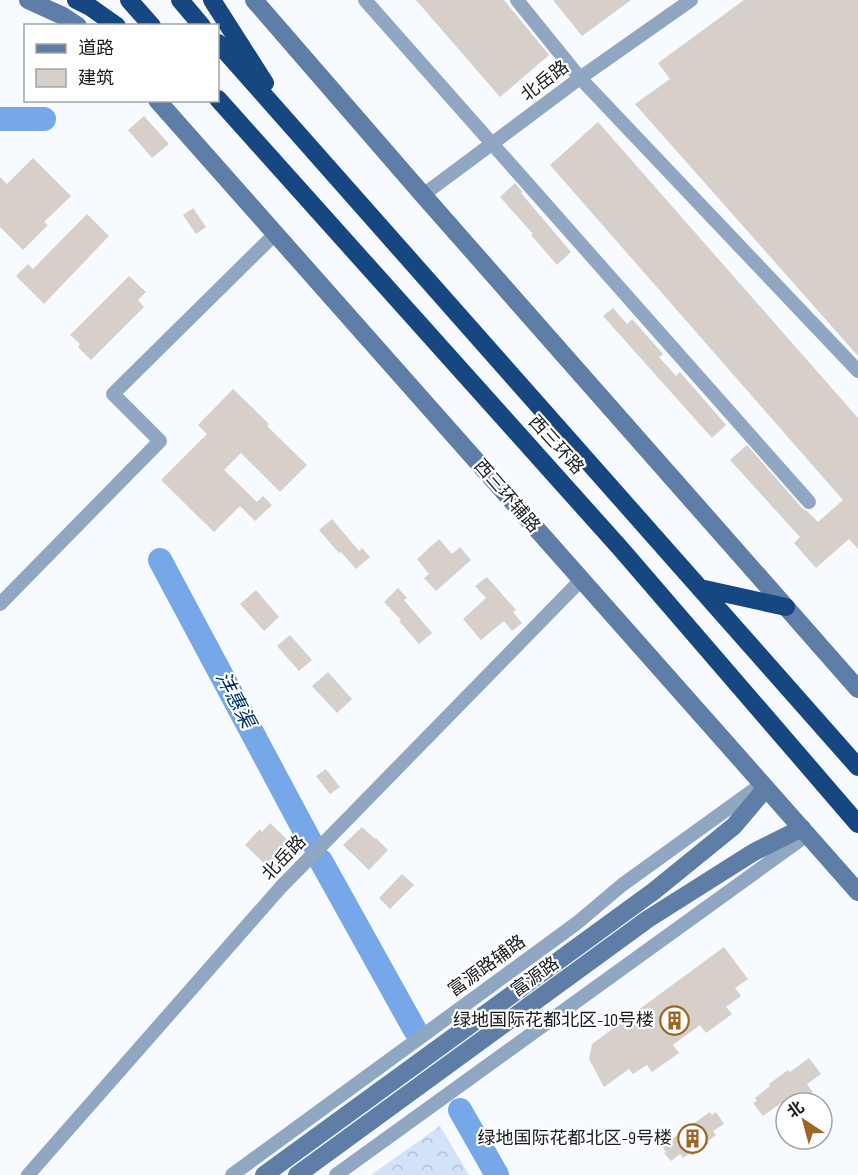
<svg xmlns="http://www.w3.org/2000/svg" width="858" height="1175" font-family="'Sofia Sans Condensed','Noto Sans SC',sans-serif">
	<style>
		.forest { fill: url(#forest-crowns) }
		.lines { fill: none; stroke-linecap: round; stroke-linejoin: round }
		.river { stroke: #75a7e9; stroke-width: 24 }
		.building { fill: #d6cfca }
		.street { stroke: #90a7c4; stroke-width: 14 }
		.secondary { stroke: #5e7ea8; stroke-width: 18 }
		.highway { stroke: #164781; stroke-width: 18 }
		.labels { text-anchor: middle; dominant-baseline: central; stroke-width: 4.5; stroke-linejoin: round; paint-order: stroke }
		.street-label { font-size: 18px; fill: #191b1e; stroke: #fff }
		.poi-label { font-size: 18px; fill: #191b1e; stroke: #fff; text-anchor: end }
		.water-label { font-size: 20px; font-style: italic; fill: #00336c; stroke: #fff }
	</style>
	<defs>
		<pattern id="forest-crowns" width="20" height="18" patternUnits="userSpaceOnUse" patternTransform="scale(1.5)"><rect width="20" height="18" fill="#d1e2f9"/><path d="M2 6a3 3 0 1 1 6 0M12 15a3 3 0 1 1 6 0" fill="none" stroke="#b3c1d5"/></pattern>
	</defs>
	<rect width="100%" height="100%" fill="#f7fafe"/>
	<path class="forest" d="M440 1126 469 1175H371Z"/>
	<g class="lines">
		<path class="river" d="M0 119H44
			M160 560 310 841
			M321 861 415 1030
			M460 1110 497 1175"/>
	</g>
	<path class="building" d="M416 0H504L549 55 500 97Z
		M553 0H631L582 36Z
		M744 0H858V356L635 104 670 79 658 63Z
		M144 116 169 144 152 158 128 130Z
		M598 122 858 418V549L849 539 816 568 794 543 800 537 730 460 747 445 802 508 807 511 818 522 843 500 550 165Z
		M33 158 71 196 44 222 48 225 23 250 0 227V177L7 184Z
		M515 183 523 192 521 193 571 252 557 265 531 235 533 234 500 197Z
		M193 208 206 227 196 234 183 215Z
		M87 214 109 236 44 304 16 276 28 264 33 269Z
		M129 276 146 292 138 300 144 307 91 360 78 347 80 344 70 335Z
		M613 308 627 324 632 319 663 354 659 357 676 376 680 372 726 425 712 438 603 316Z
		M233 389 269 424 267 426 307 465 280 492 241 453 224 470 257 502 263 496 272 505 255 521 240 506 214 532 161 480 207 434 198 425Z
		M332 519 359 551 362 548 370 557 356 569 341 552 339 553 319 530Z
		M439 539 452 554 460 547 471 560 436 591 424 578 429 574 417 559Z
		M487 577 516 610 513 612 522 623 512 631 504 621 481 640 463 619 486 598 475 586Z
		M398 588 407 598 404 600 432 633 419 644 399 621 401 620 384 602Z
		M256 590 279 617 264 631 240 604Z
		M290 635 312 660 299 671 277 646Z
		M328 672 352 699 337 713 312 686Z
		M326 769 340 787 330 794 316 776Z
		M270 823 296 848 273 872 245 845 260 829 262 832Z
		M362 827 375 839 376 838 388 850 369 870 343 845Z
		M402 874 414 885 390 909 379 898Z
		M724 947 748 979 735 988 741 996 726 1007 732 1014 706 1033 700 1025 673 1045 679 1053 652 1072 647 1065 633 1074 629 1069 604 1087 589 1059 592 1044Z
		M809 1058 821 1074 807 1084 813 1093 799 1103H781L763 1116 753 1103 757 1101 755 1098 770 1086 769 1084 788 1070 790 1072Z
		M710 1112 712 1115 716 1112 724 1124 713 1131 716 1135 708 1141 709 1143 692 1156 690 1153 683 1158 680 1154 671 1161 664 1153 666 1152 662 1146Z"/>
	<g class="lines">
		<path class="street" d="M365 0 809 502
			M517 0 580 78 858 371
			M423 195 580 78 691 0
			M0 604 160 441 113 394 275 234
			M28 1175 281 887 581 580
			M232 1175 577 923 622 885 762 784
			M336 1175 807 835"/>
		<path class="secondary" d="M28 0 63 16 78 26
			M254 0 423 195 858 689
			M157 100 858 892
			M264 1175 654 891 734 826 766 788
			M297 1175 648 919 754 852 802 828"/>
		<path class="highway" d="M76 0 90 7 117 26
			M129 0 152 26
			M180 0 202 26
			M212 0 265 83
			M218 43 858 767
			M218 99 621 549 858 824
			M700 588 786 607"/>
	</g>
	<defs>
		<symbol id="building-ring" viewBox="-11 -11 22 22"><circle r="9.5" fill="#fff" stroke="#9f6525" stroke-width="1.5"/><path d="M-4-6H4V6H1V3H-1V6H-4ZM-2.5-4.3h1.7v1.8h-1.7ZM.8-4.3h1.7v1.8H.8ZM-2.5-1h1.7V.8h-1.7ZM.8-1h1.7V.8H.8Z" fill="#9f6525"/></symbol>
	</defs>
	<g fill-rule="evenodd">
		<use href="#building-ring" x="658" y="1004" width="33" height="33"/>
		<use href="#building-ring" x="676" y="1122" width="33" height="33"/>
	</g>
	<g class="labels">
		<g class="street-label">
			<text transform="translate(545 81) rotate(-37)">北岳路</text>
			<text transform="translate(556 445) rotate(48)">西三环路</text>
			<text transform="translate(507 496) rotate(49)">西三环辅路</text>
			<text transform="translate(284 858) rotate(-46)">北岳路</text>
			<text transform="translate(487 966) rotate(-36)">富源路辅路</text>
			<text transform="translate(535 977) rotate(-36)">富源路</text>
		</g>
		<g class="poi-label">
			<text x="654" y="1020">绿地国际花都北区-10号楼</text>
			<text x="672" y="1138">绿地国际花都北区-9号楼</text>
		</g>
		<g class="water-label">
			<text transform="translate(235 700) rotate(62)">沣惠渠</text>
		</g>
	</g>
	<rect x="24" y="24" width="195" height="78" fill="#ffffff" stroke="#a3a4a5" stroke-width="1.5"/>
	<rect x="36" y="44" width="30" height="9" fill="#5e7ea8" stroke="#a3a4a5" stroke-width="1.5"/>
	<text x="78" y="54" font-size="18" fill="#191b1e">道路</text>
	<rect x="36" y="69" width="30" height="18" fill="#d6cfca" stroke="#a3a4a5" stroke-width="1.5"/>
	<text x="78" y="84" font-size="18" fill="#191b1e">建筑</text>
	<g transform="translate(804 1121) rotate(324)"><circle r="28" fill="#ffffff" stroke="#a3a4a5" stroke-width="1.5"/>
	<path d="M0-4.5L10 22L0 15L-10 22Z" fill="#9f6525"/>
	<text y="-9" font-size="16" font-weight="bold" text-anchor="middle" fill="#191b1e">北</text>
	</g>
</svg>
